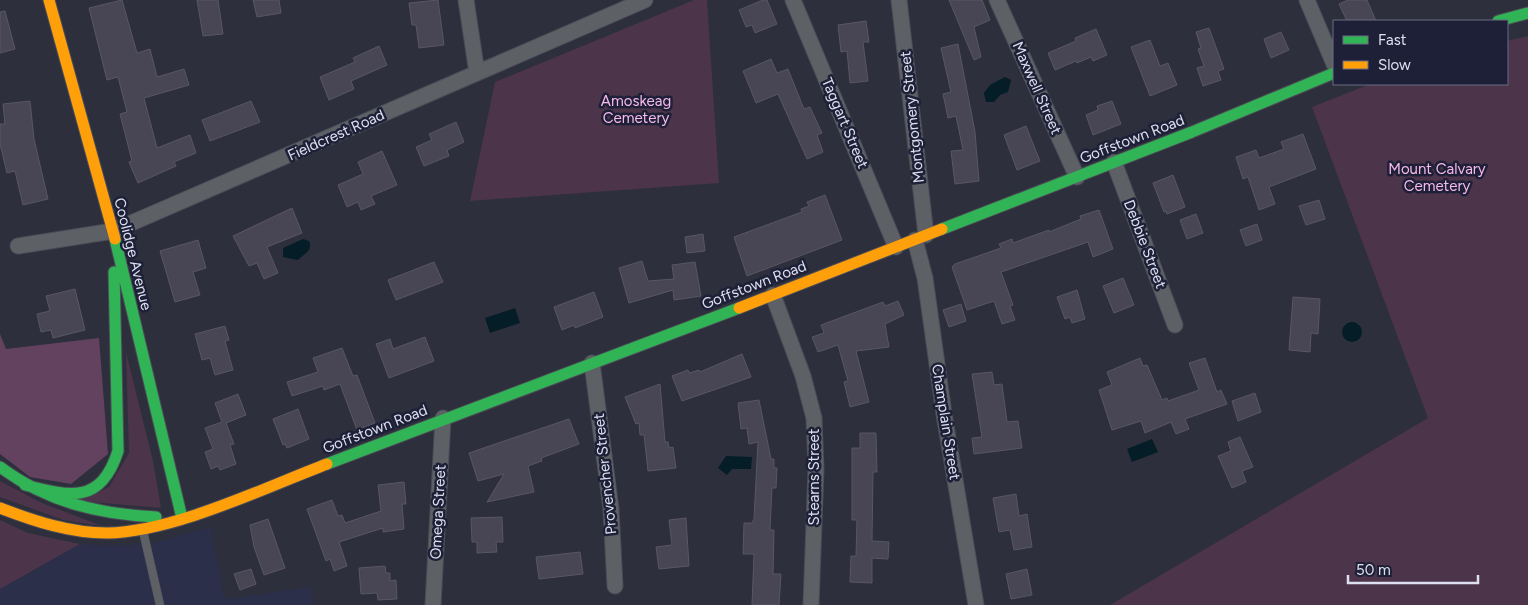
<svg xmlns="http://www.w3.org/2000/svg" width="1528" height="605" font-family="Figtree,sans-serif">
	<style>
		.built { fill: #2b2f4a }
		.green { fill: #4c344a }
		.forest { fill: #63425f }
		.water { fill: #041d26 }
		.building { fill: #484654; stroke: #585762 }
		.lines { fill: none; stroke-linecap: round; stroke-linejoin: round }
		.lane-casing { stroke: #4b4c57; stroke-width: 9 }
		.street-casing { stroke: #4b4c57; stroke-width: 17 }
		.fast-casing { stroke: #4b4c57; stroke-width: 13 }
		.slow-casing { stroke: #4b4c57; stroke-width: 13 }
		.lane { stroke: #5d6065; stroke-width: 8 }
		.street { stroke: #5d6065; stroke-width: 15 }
		.fast { stroke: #30b455; stroke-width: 11 }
		.slow { stroke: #ff9f0a; stroke-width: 11 }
		.labels { text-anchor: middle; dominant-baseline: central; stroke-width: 5; stroke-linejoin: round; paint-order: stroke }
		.street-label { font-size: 15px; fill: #dde0f0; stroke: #1d2037 }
		.park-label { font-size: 15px; fill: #f9b9ed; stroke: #1d2037 }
	</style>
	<rect width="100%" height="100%" fill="#2d2f3c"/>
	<path class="built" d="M210 527 225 599 310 587 314 605H0V589L80 544 113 546 154 543Z"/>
	<path class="green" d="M694 0H707L719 183 470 201 495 82Z
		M1528 36V605H1110L1428 418 1312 107 1370 84H1507V41Z
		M126 352 153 461 161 508 79 501 109 487 129 453Z
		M0 481 42 503 102 526 63 520 0 497Z
		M0 520 28 533 80 544 0 589Z"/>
	<path class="forest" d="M0 334 6 349 99 338 108 454 71 484 30 477 0 454Z"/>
	<path class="water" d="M1005 77 1011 80 1008 92 1000 95 994 102H986L984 93 990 85Z
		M303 239 309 241C313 251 305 253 298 260L283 257V248Z
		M515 308 520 323 490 333 485 318Z
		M1342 332a10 10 0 1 1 20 0a10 10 0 1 1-20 0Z
		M1152 439 1158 452 1132 462 1127 449Z
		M726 456 752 457 751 469H732L727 475 718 468Z"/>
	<path class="building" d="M122 0 137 53 150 49 157 77 184 69 189 85 144 98 157 148 190 135 196 153 174 162 176 166 138 183 129 162 132 161 120 114 127 112 118 77 107 80 89 8Z
		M197 0H218L223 34 203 36Z
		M253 0H279L281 13 257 17Z
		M438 0 444 45 419 48 416 25H412L409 3Z
		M763 0H767L777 24 755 33 752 25 746 27 739 10Z
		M949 0H982L990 20 974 27 981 57 974 60Z
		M1348 0H1367L1376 21H1347L1339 4Z
		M5 11 15 49 0 53V12Z
		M866 21 869 42H863L868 81 850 83 847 51 841 52 838 25Z
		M1209 28 1224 69 1218 71 1221 80 1203 86 1197 68 1204 66 1198 49 1201 48 1196 32Z
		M1096 29 1107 55 1093 61 1091 57 1077 63 1076 61 1055 70 1048 53 1076 41 1075 38Z
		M1281 32 1289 50 1271 58 1264 39Z
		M1150 40 1160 66 1168 63 1177 85 1150 96 1131 47Z
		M958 44 975 132 979 181 955 184 951 151 963 150 956 116 948 118 943 94 951 92 941 48Z
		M379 46 387 65 351 81 354 89 329 100 320 77 355 62 353 58Z
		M771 59 777 73 788 69 804 109 810 107 822 133 817 135 823 152 807 159 778 94 756 103 743 71Z
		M30 101 34 139 48 199 23 205 15 171 7 173 0 144V124H5L3 104Z
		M251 101 260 122 210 141 202 120Z
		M1112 101 1121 124 1093 135 1086 115 1098 110 1097 106Z
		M456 122 464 142 447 150 449 156 424 166 416 147 432 140 429 134Z
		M1026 126 1040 161 1017 170 1004 135Z
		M1303 134 1316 169 1269 187 1275 204 1259 210 1248 177 1243 179 1236 157 1256 150 1259 158 1284 149 1281 142Z
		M382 151 397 185 371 196 375 204 361 210 358 202 347 207 338 185 363 174 358 162Z
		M1173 175 1185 207 1167 214 1166 211 1164 212 1153 183Z
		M825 195 842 240 747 276 734 237 802 212 801 209 809 206 807 202Z
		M1319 200 1325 219 1306 225 1299 206Z
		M292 208 302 233 267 247 278 273 264 279 257 263 249 266 233 236Z
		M1099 210 1113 249 1093 257 1088 242 1001 272 1013 305 1010 306 1015 320 1002 324 994 301 967 310 952 267 955 264 1001 248 999 244 1012 239 1013 243 1049 230V232L1081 219 1080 216Z
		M1196 214 1203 233 1187 239 1180 220Z
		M1257 224 1262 240 1246 246 1240 230Z
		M703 234 705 251 687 253 685 237Z
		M198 240 206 268 193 272 200 295 175 302 160 251Z
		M642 261 648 281 674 279 672 265 695 262 701 296 674 300 673 290 629 303 619 268Z
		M434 262 443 282 396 300 388 280Z
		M1123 278 1134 305 1114 313 1103 286Z
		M75 289 85 330 53 338 51 330 41 332 37 314 50 311 46 296Z
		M1077 290 1085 319 1072 323 1070 317 1065 319 1057 297Z
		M594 292 603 317 575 328 574 325 562 330 554 307Z
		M1293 297 1320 299 1318 334 1311 333 1310 352 1289 350Z
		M898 301 904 315 885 324 889 347 856 351 869 402 850 407 844 382 848 381 838 345 818 352 812 337 824 333 821 325 883 302 885 306Z
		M961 304 966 321 949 327 943 310Z
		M225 326 229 340 225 341 233 370 215 375 210 358 202 360 195 334Z
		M425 337 434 361 389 378 376 344 390 339 393 349Z
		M342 348 353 376 357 375 375 423 357 430 340 384 324 390 323 386 292 396 287 382 318 372 313 358Z
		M742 354 751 377 682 401 672 376 688 370 689 373 699 370 700 372Z
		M1140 358 1143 366 1147 365 1162 400 1167 398 1168 401 1199 390 1189 363 1205 358 1217 392 1221 390 1227 404 1185 419 1189 429 1176 434 1171 422 1145 433 1141 421 1112 430 1099 390 1112 385 1107 372Z
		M992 372 994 385 1002 384 1007 422 1018 421 1022 448 974 454 972 438 982 437 972 374Z
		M660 384 665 442H668L669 448 673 447 676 468 648 471 644 435H640L639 423 636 424 625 397Z
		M1255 393 1261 412 1238 421 1232 401Z
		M238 394 246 415 226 423 234 444 230 445 236 464 220 470 218 466 211 469 205 452 213 449 205 428 222 422 215 403Z
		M759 400 771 459H774V468H777L776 488H772L770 530H774L773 574H781L779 605H752L754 554H743L744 523H752L754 519 758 442 749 444 747 428 741 429 738 403Z
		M298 409 309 439 287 448 285 444 283 445 273 419Z
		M569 419 579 444 541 458 542 461 528 466 534 492 487 502 504 474 478 481 469 453Z
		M860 433H876L877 472H873L872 541 889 542 888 559 872 558V583L850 582 851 556H856L857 520H852V448H860Z
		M1240 437 1253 467 1242 471 1246 482 1232 488 1218 456 1231 451 1228 442Z
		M404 482 406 504H402L404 529 383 532V528L339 542 347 566 334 571 330 559 326 561 307 509 332 500 338 516 342 515 345 523 381 511 378 485Z
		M1016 494 1019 516 1027 514 1032 547 1014 550 1010 530 999 532 993 498Z
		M502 517 503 542H496L497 552 477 553V542H472L471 518Z
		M686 518 689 566 659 569 656 547 672 545 669 520Z
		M268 519 285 568 264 575 254 547 250 525Z
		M580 552 583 574 539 579 536 557Z
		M385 566 386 573H390V581L396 580 397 599 378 600 377 593 361 594 359 568Z
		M251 569 256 584 240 590 234 574Z
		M1027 569 1032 595 1011 599 1006 574Z"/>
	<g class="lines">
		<defs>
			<path id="lane" d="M143 531 160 605"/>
			<path id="street" d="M466 0 477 73
				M793 0 896 247
				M899 0 926 235
				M997 0 1077 177
				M1307 0 1334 64
				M1114 162 1175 325
				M915 240 925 278 944 414 976 605
				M18 246 113 231 645 0
				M773 295 803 376 814 418 816 469 811 605
				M592 363 611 509 615 586
				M433 605 443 418"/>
			<path id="fast" d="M1498 21 1528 13
				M942 229 1192 132 1334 73
				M115 239 182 518
				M327 464 739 308
				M0 467C47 502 98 514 156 517
				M25 485C71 497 101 504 118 451L114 272"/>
			<path id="slow" d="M49 0 115 239
				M739 308 942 229
				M0 508C34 521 70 533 107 533 173 532 264 488 327 464"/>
		</defs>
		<use href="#lane" class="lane-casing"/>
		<use href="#street" class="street-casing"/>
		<use href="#fast" class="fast-casing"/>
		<use href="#slow" class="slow-casing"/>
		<use href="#lane" class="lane"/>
		<use href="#street" class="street"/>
		<use href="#fast" class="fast"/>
		<use href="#slow" class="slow"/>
	</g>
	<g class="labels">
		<g class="street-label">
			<text transform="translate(1037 88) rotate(66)">Maxwell Street</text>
			<text transform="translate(912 117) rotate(-96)">Montgomery Street</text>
			<text transform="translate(845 123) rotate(67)">Taggart Street</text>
			<text transform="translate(336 135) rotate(-24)">Fieldcrest Road</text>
			<text transform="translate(1132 139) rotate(-21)">Goffstown Road</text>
			<text transform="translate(1145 244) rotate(69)">Debbie Street</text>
			<text transform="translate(133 254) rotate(76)">Coolidge Avenue</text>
			<text transform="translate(754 285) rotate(-21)">Goffstown Road</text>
			<text transform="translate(946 422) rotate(81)">Champlain Street</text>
			<text transform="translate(375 429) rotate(-21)">Goffstown Road</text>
			<text transform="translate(605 474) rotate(-96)">Provencher Street</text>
			<text transform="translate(814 477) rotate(-90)">Stearns Street</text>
			<text transform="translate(438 512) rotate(-87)">Omega Street</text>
		</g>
		<g class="park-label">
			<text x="636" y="101">Amoskeag<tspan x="636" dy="17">Cemetery</tspan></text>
			<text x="1437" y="169">Mount Calvary<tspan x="1437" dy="17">Cemetery</tspan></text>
		</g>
	</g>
	<rect x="1333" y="20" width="175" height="65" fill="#1d2037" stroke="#6a6d81"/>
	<rect x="1343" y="36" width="25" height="8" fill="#30b455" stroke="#6a6d81"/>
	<text x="1378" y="45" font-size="15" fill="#dde0f0">Fast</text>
	<rect x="1343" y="61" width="25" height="8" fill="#ff9f0a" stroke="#6a6d81"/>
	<text x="1378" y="70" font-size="15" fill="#dde0f0">Slow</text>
	<path d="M1348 575v8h130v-8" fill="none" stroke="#dde0f0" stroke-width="2.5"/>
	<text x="1356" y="575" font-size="15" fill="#dde0f0" stroke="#1d2037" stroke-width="4" paint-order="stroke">50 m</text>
</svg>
